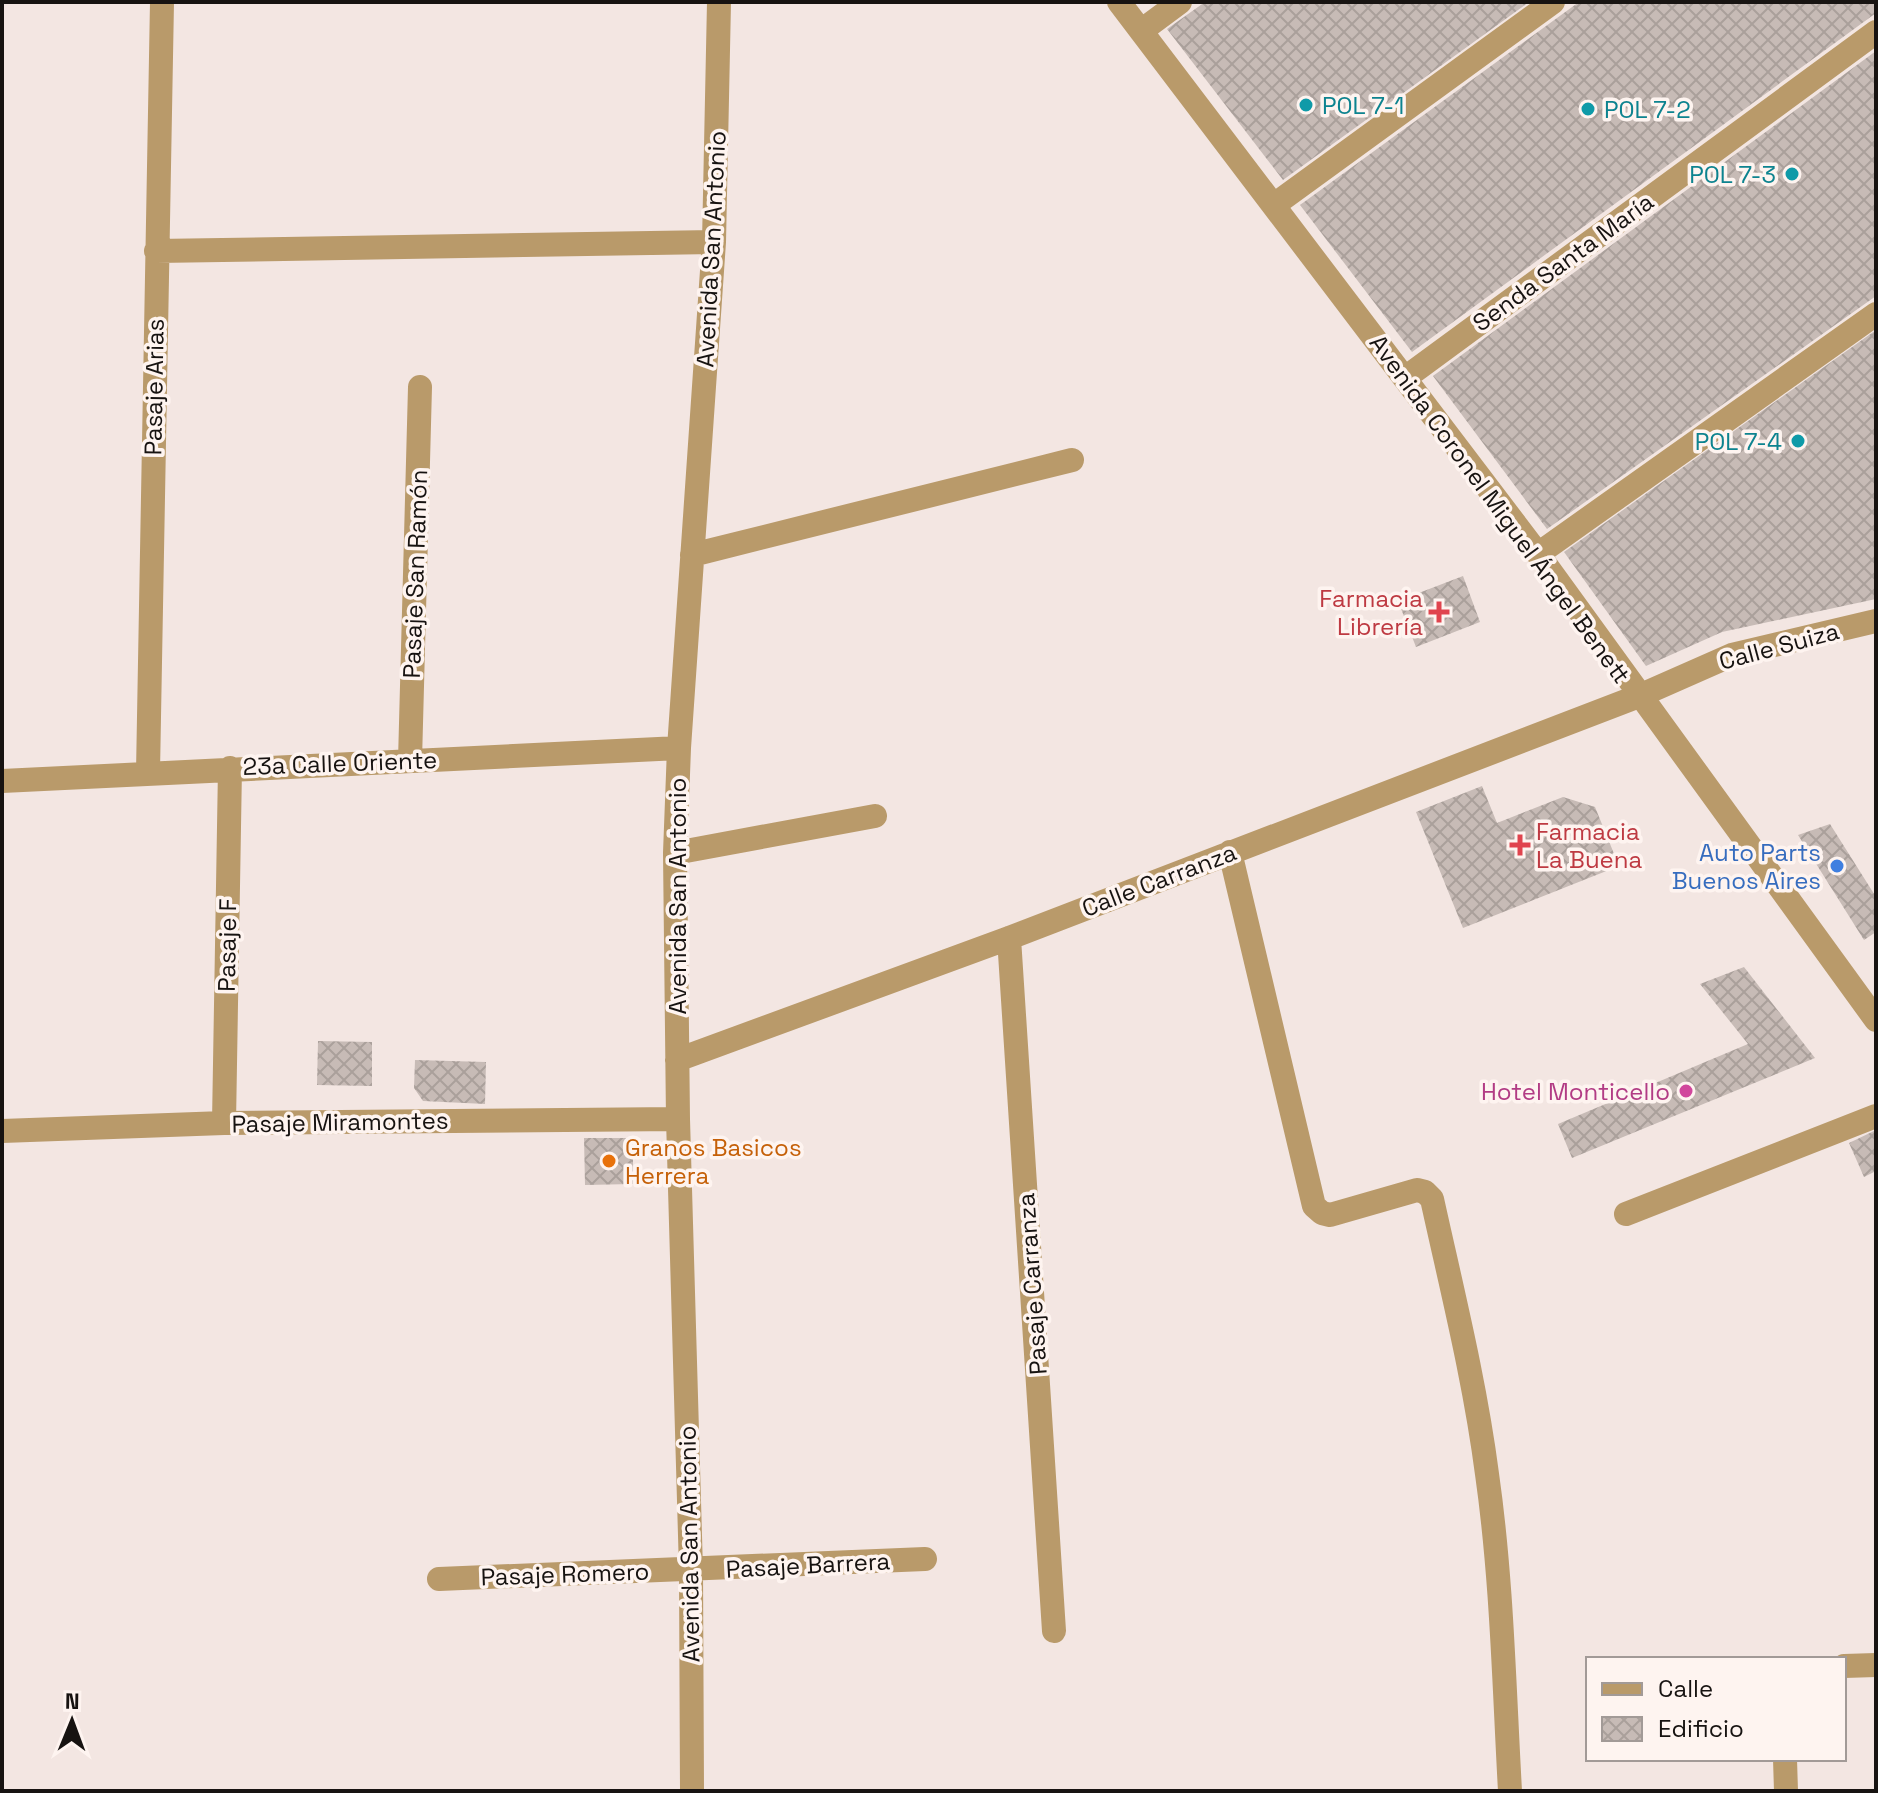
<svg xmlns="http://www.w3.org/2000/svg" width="1878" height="1793" font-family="'Space Grotesk',sans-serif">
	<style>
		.building { fill: url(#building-cross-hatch) }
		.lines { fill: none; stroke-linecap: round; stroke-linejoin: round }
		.minor { stroke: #b99a6a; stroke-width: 24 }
		.culture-dot { fill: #0f9aa8; stroke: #fef4f0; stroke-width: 3 }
		.health-dot { fill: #e0444e; stroke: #fef4f0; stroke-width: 3 }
		.shop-dot { fill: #3f7fe0; stroke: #fef4f0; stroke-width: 3 }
		.hotel-dot { fill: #d1479c; stroke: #fef4f0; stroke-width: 3 }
		.food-dot { fill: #e8710a; stroke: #fef4f0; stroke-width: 3 }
		.labels { text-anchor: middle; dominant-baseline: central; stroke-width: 7; stroke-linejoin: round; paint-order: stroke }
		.culture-label { font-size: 24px; fill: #0d838f; stroke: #fef4f0; text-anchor: start }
		.street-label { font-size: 24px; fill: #171311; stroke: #fef4f0 }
		.health-label { font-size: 24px; fill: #be3a42; stroke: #fef4f0; text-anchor: end }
		.shop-label { font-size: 24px; fill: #366cbe; stroke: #fef4f0; text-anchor: end }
		.hotel-label { font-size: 24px; fill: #b23c85; stroke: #fef4f0; text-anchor: end }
		.food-label { font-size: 24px; fill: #c56008; stroke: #fef4f0; text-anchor: start }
	</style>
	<defs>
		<pattern id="building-cross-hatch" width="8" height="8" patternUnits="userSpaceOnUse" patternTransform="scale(2)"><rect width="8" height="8" fill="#c7bbb6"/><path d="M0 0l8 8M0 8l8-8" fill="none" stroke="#aaa09b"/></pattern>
	</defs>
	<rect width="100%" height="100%" fill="#f3e6e2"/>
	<path class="building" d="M1205 2H1529L1283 180 1167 29Z
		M1579 2H1876V13L1412 352 1300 205Z
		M1876 51V296L1547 529 1433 376Z
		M1876 330V599L1722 632 1646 666 1564 552Z
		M1463 576 1480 622 1416 647 1398 601Z
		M1482 786 1497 823 1563 797 1595 807 1619 866 1463 928 1416 812Z
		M1830 824 1876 897V932L1864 940 1798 835Z
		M1744 967 1815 1058 1572 1158 1558 1124 1748 1044 1700 984Z
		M318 1041 372 1042V1086L317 1085Z
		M415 1060 486 1062 485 1104 423 1101 414 1088Z
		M1876 1130V1171L1864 1177 1849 1143Z
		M584 1138H633V1184L585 1185Z"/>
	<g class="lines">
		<path class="minor" d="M1119 2 1538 554 1876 1020
			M1141 31 1180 2
			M1274 205 1553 2
			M156 251 714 242
			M1405 378 1876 32
			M1538 554 1876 314
			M692 555 1072 460
			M410 761 420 387
			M148 772 162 2
			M2 781 679 748
			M1230 852 1314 1206 1322 1213 1330 1215 1417 1190 1425 1192 1432 1199C1452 1290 1475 1381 1487 1474 1502 1579 1504 1685 1510 1791
			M675 853 875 816
			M1009 938 1054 1631
			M677 1060 1009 938 1639 696 1732 655 1876 621
			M224 1123 230 768
			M2 1131 224 1123 678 1119
			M1626 1214 1876 1116
			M439 1579 925 1559
			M1844 1666 1876 1665
			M1785 1759 1786 1791
			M692 1791 691 1570 678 1119 675 853 679 748 714 242 719 2"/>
	</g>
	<g class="culture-dot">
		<circle cx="1306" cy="105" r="8"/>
		<circle cx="1588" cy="109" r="8"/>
		<circle cx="1792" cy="174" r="8"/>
		<circle cx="1798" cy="441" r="8"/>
	</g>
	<g class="health-dot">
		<path d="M1435 600h8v8h8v8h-8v8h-8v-8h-8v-8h8z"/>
		<path d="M1516 833h8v8h8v8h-8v8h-8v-8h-8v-8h8z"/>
	</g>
	<circle class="shop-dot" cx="1837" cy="866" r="8"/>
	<circle class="hotel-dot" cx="1686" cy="1091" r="8"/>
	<circle class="food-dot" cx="609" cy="1161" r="8"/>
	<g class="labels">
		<g class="culture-label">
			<text x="1322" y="105">POL 7-1</text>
			<text x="1604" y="109">POL 7-2</text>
			<text x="1776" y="174" text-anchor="end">POL 7-3</text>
			<text x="1782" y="441" text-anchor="end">POL 7-4</text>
		</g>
		<g class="street-label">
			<text transform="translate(711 249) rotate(-87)">Avenida San Antonio</text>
			<text transform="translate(1563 262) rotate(-36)">Senda Santa María</text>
			<text transform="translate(154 387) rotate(-89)">Pasaje Arias</text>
			<text transform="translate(1500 509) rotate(54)">Avenida Coronel Miguel Ángel Benett</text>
			<text transform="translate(415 574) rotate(-88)">Pasaje San Ramón</text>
			<text transform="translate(1779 646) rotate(-15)">Calle Suiza</text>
			<text transform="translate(340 763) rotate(-2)">23a Calle Oriente</text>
			<text transform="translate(1159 880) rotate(-21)">Calle Carranza</text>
			<text transform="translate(677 896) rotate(-90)">Avenida San Antonio</text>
			<text transform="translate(227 945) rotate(-89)">Pasaje F</text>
			<text transform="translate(340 1122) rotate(-1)">Pasaje Miramontes</text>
			<text transform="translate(1032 1284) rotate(-94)">Pasaje Carranza</text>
			<text transform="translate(689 1544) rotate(-91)">Avenida San Antonio</text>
			<text transform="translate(808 1565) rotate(-3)">Pasaje Barrera</text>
			<text transform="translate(565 1574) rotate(-2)">Pasaje Romero</text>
		</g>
		<g class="health-label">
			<text x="1423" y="598">Farmacia<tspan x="1423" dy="28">Librería</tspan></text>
			<text x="1536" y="831" text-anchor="start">Farmacia<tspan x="1536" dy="28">La Buena</tspan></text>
		</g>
		<g class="shop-label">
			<text x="1821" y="852">Auto Parts<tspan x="1821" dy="28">Buenos Aires</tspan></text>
		</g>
		<g class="hotel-label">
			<text x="1670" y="1091">Hotel Monticello</text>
		</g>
		<g class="food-label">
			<text x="625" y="1147">Granos Basicos<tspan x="625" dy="28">Herrera</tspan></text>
		</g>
	</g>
	<rect width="1878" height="1793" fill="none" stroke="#171311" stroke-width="8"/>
	<rect x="1586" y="1657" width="260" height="104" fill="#fef4f0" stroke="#a29a97" stroke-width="2"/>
	<rect x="1602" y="1683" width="40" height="12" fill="#b99a6a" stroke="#a29a97" stroke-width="2"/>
	<text x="1658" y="1697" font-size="24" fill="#171311">Calle</text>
	<rect x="1602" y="1717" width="40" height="24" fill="url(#building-cross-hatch)" stroke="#a29a97" stroke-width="2"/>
	<text x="1658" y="1737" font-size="24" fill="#171311">Edificio</text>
	<g transform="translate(72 1721) rotate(1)" stroke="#fef4f0" stroke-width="6" paint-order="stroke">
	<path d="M0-6L14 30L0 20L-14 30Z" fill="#171311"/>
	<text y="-12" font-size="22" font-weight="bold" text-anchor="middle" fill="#171311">N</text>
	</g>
</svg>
